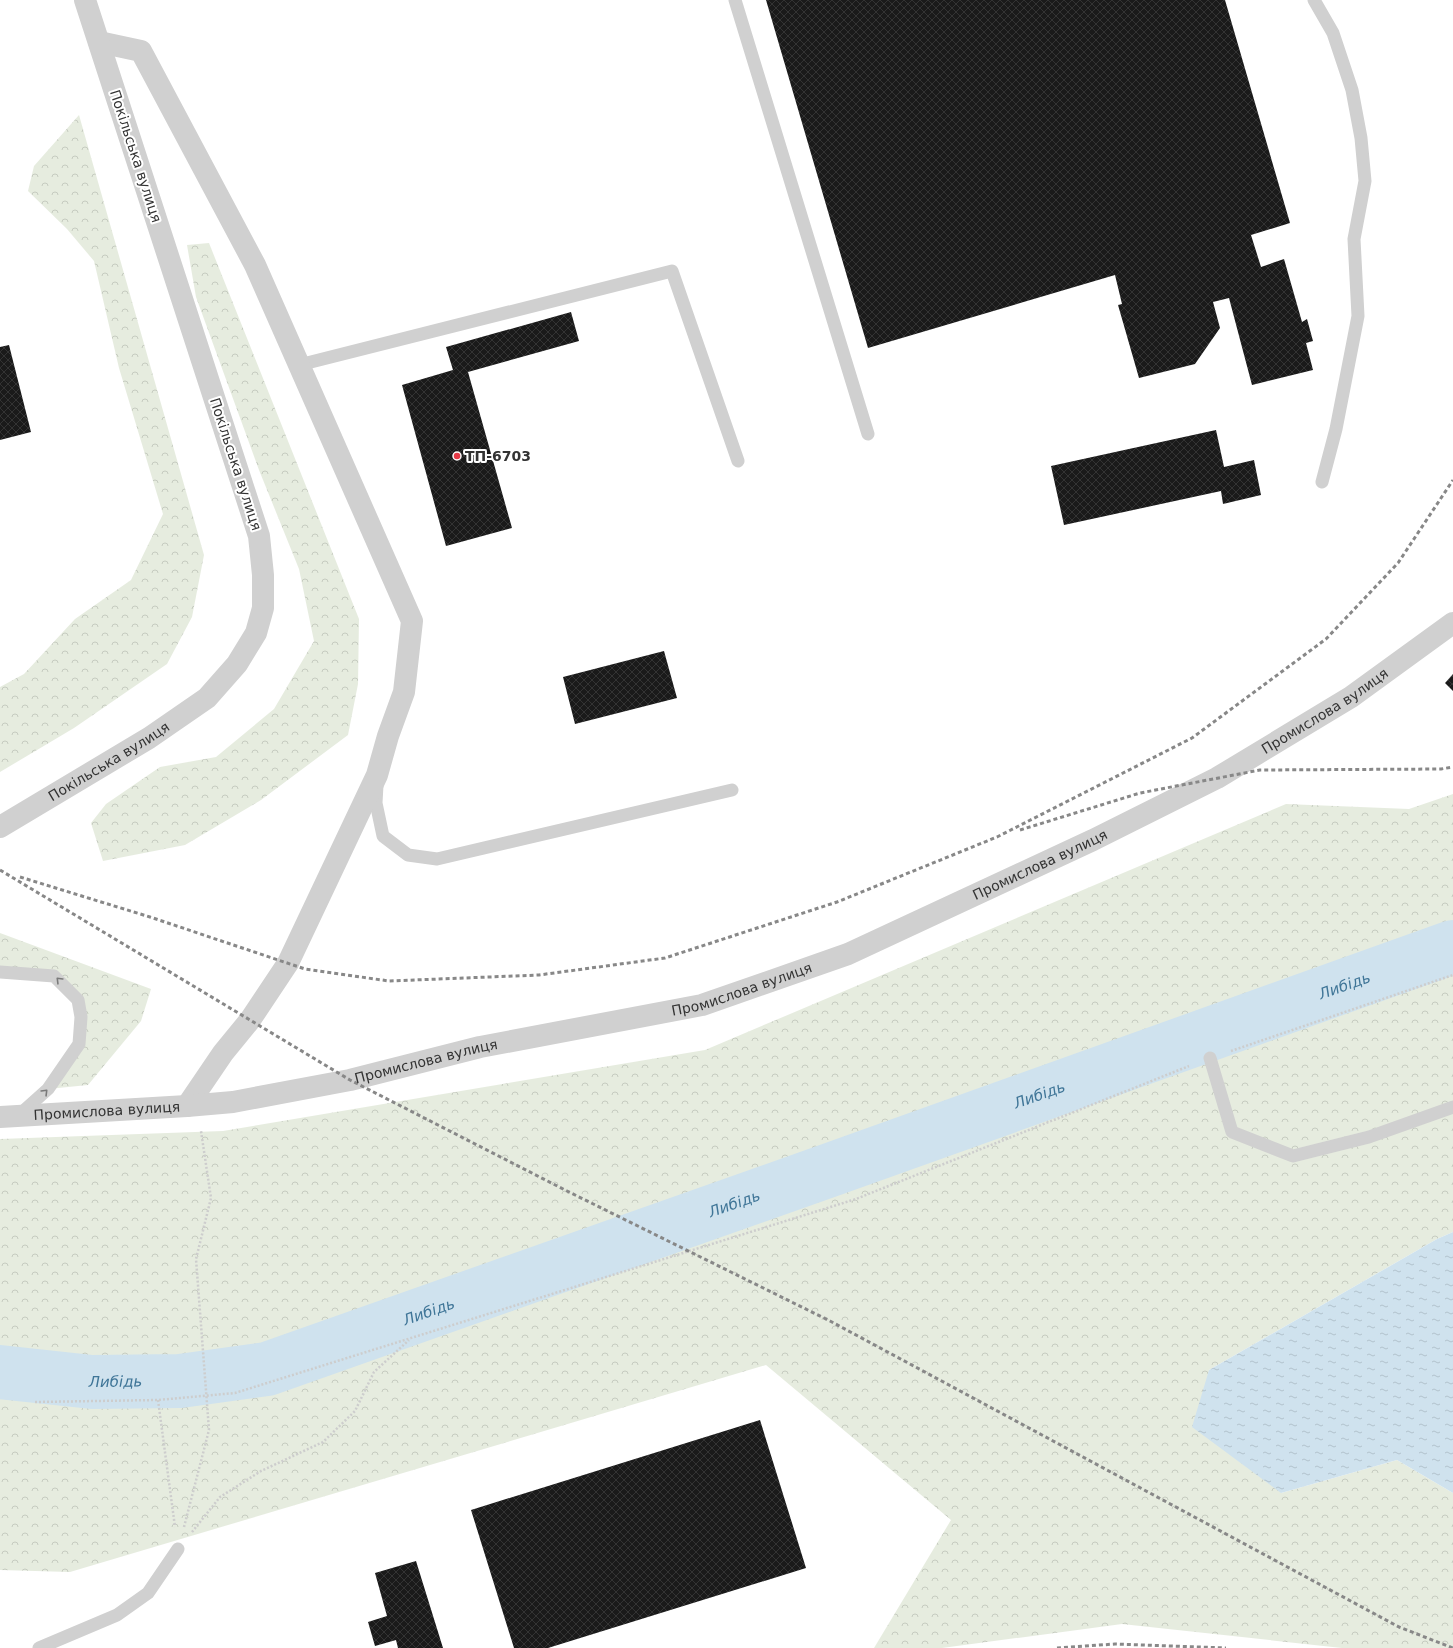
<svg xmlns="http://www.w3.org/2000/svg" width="1453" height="1648" font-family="'DejaVu Sans',sans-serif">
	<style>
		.forest { fill: url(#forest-crowns) }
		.water { fill: url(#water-ripples) }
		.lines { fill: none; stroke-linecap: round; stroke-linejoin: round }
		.river { stroke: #cfe2ee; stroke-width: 54 }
		.building { fill: url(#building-cross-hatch) }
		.path { stroke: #cdcdcd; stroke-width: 2.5; stroke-dasharray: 2 2; stroke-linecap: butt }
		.service { stroke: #d0d0d0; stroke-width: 13 }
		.minor { stroke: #d0d0d0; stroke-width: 22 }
		.rail { stroke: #888; stroke-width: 3; stroke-dasharray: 4 3; stroke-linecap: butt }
		.oneway { stroke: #7a7a7a }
		.poi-dot { fill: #e63946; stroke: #fff; stroke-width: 1.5 }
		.labels { text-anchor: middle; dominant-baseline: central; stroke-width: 4; stroke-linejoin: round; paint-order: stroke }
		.street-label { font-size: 14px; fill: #333; stroke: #fff }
		.poi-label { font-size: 14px; font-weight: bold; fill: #333; stroke: #fff; text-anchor: start }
		.water-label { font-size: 15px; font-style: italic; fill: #3f7597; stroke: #fff }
	</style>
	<defs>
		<pattern id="forest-crowns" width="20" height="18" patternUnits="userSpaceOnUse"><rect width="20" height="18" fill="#e6ecdf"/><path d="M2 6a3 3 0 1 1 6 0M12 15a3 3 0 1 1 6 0" fill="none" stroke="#c6cbc0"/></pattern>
		<pattern id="water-ripples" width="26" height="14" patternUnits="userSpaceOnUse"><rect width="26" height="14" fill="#cfe2ee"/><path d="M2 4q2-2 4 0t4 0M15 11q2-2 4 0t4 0" fill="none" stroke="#b2c2cd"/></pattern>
		<pattern id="building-cross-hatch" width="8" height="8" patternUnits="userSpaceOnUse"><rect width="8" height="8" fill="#1a1a1a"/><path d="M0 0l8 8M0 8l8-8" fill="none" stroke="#333"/></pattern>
	</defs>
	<rect width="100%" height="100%" fill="#fff"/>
	<path class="forest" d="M79 115 204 555 192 617 167 664 74 728 0 772V687L24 674 75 619 131 580 163 514 119 368 94 261 67 229 28 191 34 166Z
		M209 243 359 619 358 684 348 735 261 800 185 845 103 861 91 823 106 804 160 767 216 757 274 709 314 641 299 569 259 470 196 297 187 245Z
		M1453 794V1232L1437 1239 1209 1370 1281 1493 1397 1460 1453 1493V1648H1342L1122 1624 942 1648H874L951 1520 766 1365 70 1572 0 1570V1139L223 1131 705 1050 1286 804 1409 809Z
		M0 933 151 989 141 1021 88 1085 48 1089 79 1044 78 1000 54 976 0 972Z"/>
	<path class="water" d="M1453 1232V1493L1397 1460 1281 1493 1192 1427 1209 1370 1437 1239Z"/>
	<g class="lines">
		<path class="river" id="s1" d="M0 1372 92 1382 180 1381 267 1369 830 1170 1453 947"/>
	</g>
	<path class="building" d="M766 0H1225L1290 223 1251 235 1261 267 1284 259 1302 322 1307 319 1313 341 1306 343 1313 370 1252 385 1229 298 1213 302 1220 328 1195 364 1139 378 1118 305 1122 304 1115 275 868 348Z
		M571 312 579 341 468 372 512 528 446 546 402 385 453 370 446 347Z
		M9 345 31 432 0 440V347Z
		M1216 430 1224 467 1254 460 1261 495 1223 504 1221 491 1064 525 1051 466Z
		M664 651 677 698 575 724 563 677Z
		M1453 674V691L1445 683Z
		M760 1420 806 1568 548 1648H514L471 1510Z
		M416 1561 443 1648H398L396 1640 375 1646 368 1622 387 1616 375 1573Z"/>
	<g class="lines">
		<path class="path" d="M1231 1051 1453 975
			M158 1400 175 1527
			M35 1402 158 1400 235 1393 856 1199 1189 1066
			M184 1527 209 1430 196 1259 211 1198 201 1131
			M192 1532 220 1497 261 1471 323 1442 355 1411 374 1372 409 1340"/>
		<path class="service" d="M735 0 868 434
			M1314 0 1333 33 1352 90 1361 138 1365 181 1354 239 1358 316 1336 429 1322 482
			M299 365 672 271 738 461
			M377 785 376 803 383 836 408 855 437 859 732 790
			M0 972 54 976 78 1000 81 1017 79 1044 48 1089 19 1115
			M1210 1058 1232 1132 1293 1156 1369 1137 1453 1107
			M39 1648 117 1615 148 1593 178 1549"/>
		<g class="minor">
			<path d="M99 42 141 51 255 265 412 621 404 692 388 736 377 775 288 963 250 1020 223 1053 187 1106"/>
			<path id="s2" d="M0 827 149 738 207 698 237 664 256 633 263 608V575L259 536 85 0"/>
			<path id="s3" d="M0 1117 187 1106 233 1102 350 1080 480 1047 702 1005 848 954 1093 840 1217 778 1351 697 1453 623"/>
		</g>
		<path class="rail" d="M1020 830 1140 793 1260 770 1441 769 1453 767
			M0 870 350 1080 567 1191 830 1321 1399 1627 1453 1648
			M20 877 150 917 305 969 389 981 539 975 665 958 837 902 997 837 1192 738 1326 639 1398 563 1453 480
			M1057 1648 1115 1644 1226 1648"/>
	</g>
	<defs><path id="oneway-chevron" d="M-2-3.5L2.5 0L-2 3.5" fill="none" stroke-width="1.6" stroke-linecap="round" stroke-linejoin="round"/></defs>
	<g class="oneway">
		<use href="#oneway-chevron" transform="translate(59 980) rotate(-135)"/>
		<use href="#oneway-chevron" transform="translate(45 1092) rotate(-45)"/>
	</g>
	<circle class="poi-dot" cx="457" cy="456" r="4"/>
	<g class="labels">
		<g class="street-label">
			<text transform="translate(136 156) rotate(72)">Покільська вулиця</text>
			<text transform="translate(236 464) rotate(72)">Покільська вулиця</text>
			<text stroke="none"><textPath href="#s3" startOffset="1403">Промислова вулиця</textPath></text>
			<text stroke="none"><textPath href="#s2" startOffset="127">Покільська вулиця</textPath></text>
			<text stroke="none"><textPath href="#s3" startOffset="1079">Промислова вулиця</textPath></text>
			<text stroke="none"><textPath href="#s3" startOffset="755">Промислова вулиця</textPath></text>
			<text stroke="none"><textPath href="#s3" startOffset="431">Промислова вулиця</textPath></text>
			<text stroke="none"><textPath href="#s3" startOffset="107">Промислова вулиця</textPath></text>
		</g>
		<g class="poi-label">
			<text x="465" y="456">ТП-6703</text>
		</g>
		<g class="water-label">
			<text stroke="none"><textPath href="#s1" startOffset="1412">Либідь</textPath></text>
			<text stroke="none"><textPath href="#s1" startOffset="1088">Либідь</textPath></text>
			<text stroke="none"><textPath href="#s1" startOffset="764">Либідь</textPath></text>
			<text stroke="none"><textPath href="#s1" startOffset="440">Либідь</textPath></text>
			<text stroke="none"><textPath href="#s1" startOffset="116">Либідь</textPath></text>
		</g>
	</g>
</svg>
